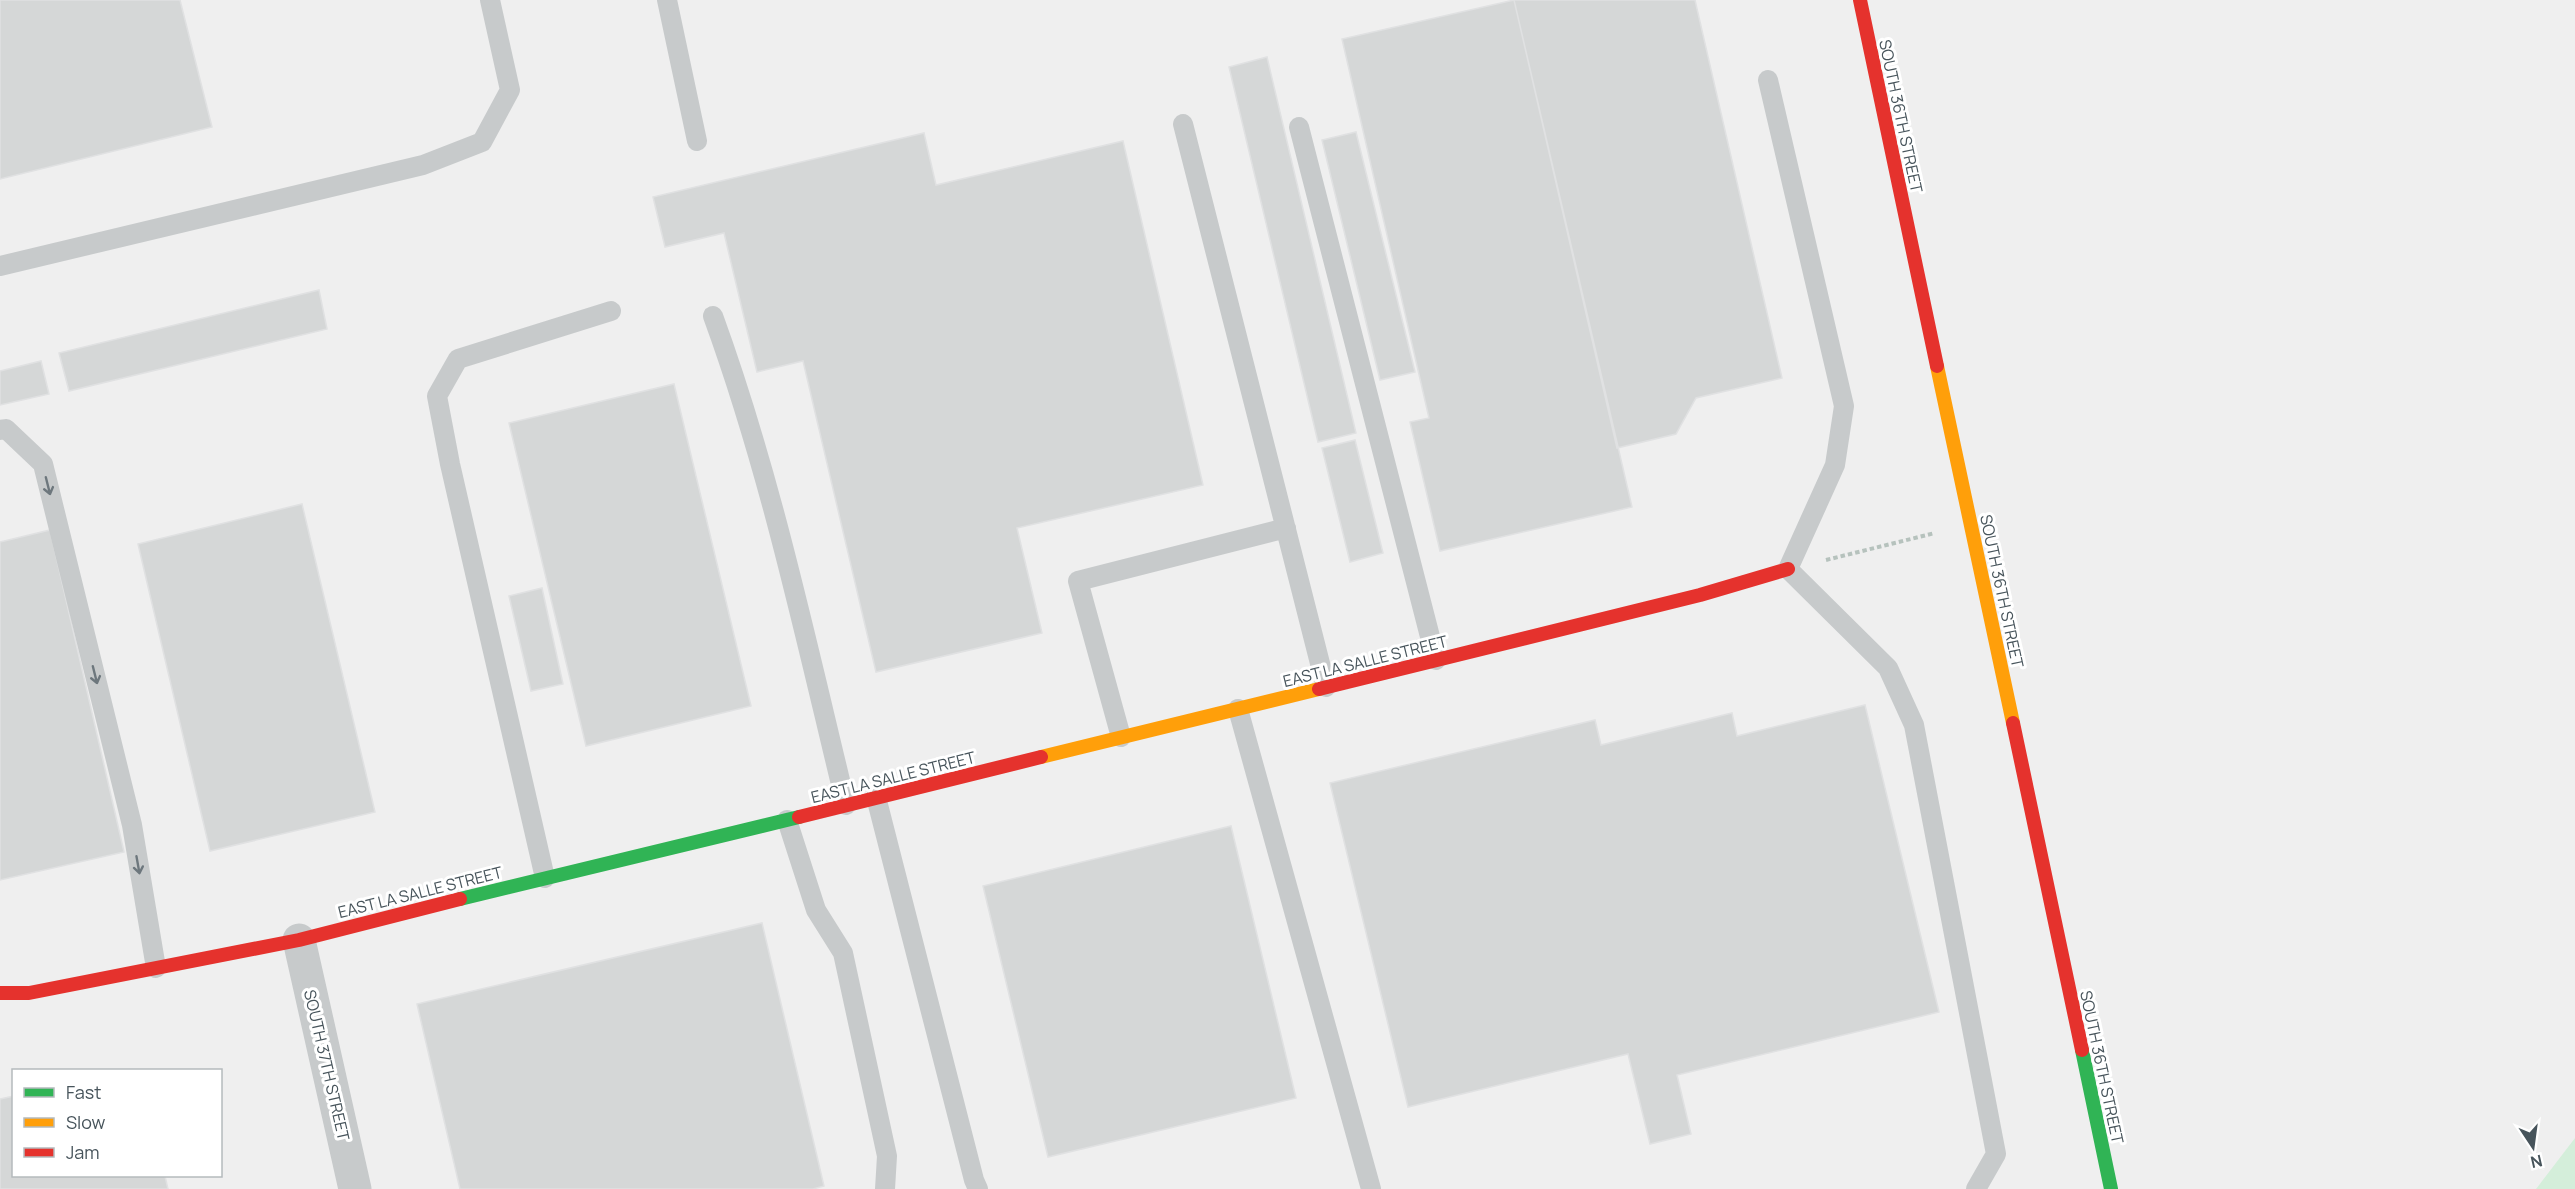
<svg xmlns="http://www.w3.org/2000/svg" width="2575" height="1189" font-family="Manrope,sans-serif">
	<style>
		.green { fill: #d4eeda }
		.building { fill: #d5d7d7; stroke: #e0e1e2; stroke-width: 1.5 }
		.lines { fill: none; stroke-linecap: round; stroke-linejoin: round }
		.path { stroke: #b6c2bd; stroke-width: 4; stroke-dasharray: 4.5 3; stroke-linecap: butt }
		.lane { stroke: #c7cacb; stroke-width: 20 }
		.street { stroke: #c7cacb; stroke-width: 33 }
		.fast { stroke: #30b455; stroke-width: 14 }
		.slow { stroke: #ff9f0a; stroke-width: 14 }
		.jam { stroke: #e5322d; stroke-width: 14 }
		.oneway { stroke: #6d777d }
		.labels { text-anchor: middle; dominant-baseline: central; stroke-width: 6; stroke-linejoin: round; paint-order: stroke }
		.street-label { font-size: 16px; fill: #47545b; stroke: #fff }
	</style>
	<rect width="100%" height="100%" fill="#efefef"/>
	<path class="green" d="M2575 1138V1189H2536Z"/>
	<path class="building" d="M0 0H180L212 127 0 179Z
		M1514 0 1632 507 1440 551 1410 422 1429 418 1342 39Z
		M1514 0H1695L1782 378 1696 398 1676 434 1617 448Z
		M1267 57 1356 433 1318 442 1229 67Z
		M1356 132 1415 372 1380 380 1322 140Z
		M924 133 936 185 1123 141 1203 485 1017 528 1042 633 876 672 803 361 757 372 724 233 665 247 653 197Z
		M319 290 327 329 69 391 59 353Z
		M41 361 49 394 0 405V371Z
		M674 384 751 706 586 746 509 423Z
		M1355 440 1383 553 1350 562 1322 448Z
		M302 504 375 812 210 851 138 544Z
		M50 530 124 852 0 880V542Z
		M542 588 563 684 531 691 509 596Z
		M1865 705 1939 1012 1677 1075 1691 1134 1650 1144 1628 1054 1408 1107 1330 783 1595 720 1601 745 1732 713 1737 736Z
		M1231 826 1296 1098 1048 1157 983 886Z
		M762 923 824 1186 813 1189H460L417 1004Z
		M14 1096V1176H165L168 1189H0V1099Z"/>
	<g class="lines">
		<path class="path" d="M1826 560 1935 533"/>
		<path class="lane" d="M667 0 697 141
			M1768 80 1844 406 1835 465 1788 569 1888 668 1914 725 1996 1154 1976 1189
			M1183 124 1326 687
			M1299 127 1436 660
			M0 266 423 165 482 142 510 90 490 0
			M713 316C771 475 806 641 846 805
			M0 430 6 429 43 464 132 825 156 968
			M1238 709 1371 1189
			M1121 737 1078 581 1286 528
			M876 797 974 1180 978 1189
			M787 820 816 910 843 953 887 1156 885 1189
			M545 878 450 464 437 396 458 359 611 311"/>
		<path class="street" d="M299 940 355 1189"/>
		<path class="fast" d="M460 899 799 817
			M2082 1050 2111 1189"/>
		<path class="slow" d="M1937 366 2013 723
			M1041 757 1319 689"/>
		<path class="jam" d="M1860 0 1937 366
			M1319 689 1700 595 1788 569
			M2013 723 2082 1050
			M799 817 1041 757
			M0 993H29L299 940 460 899"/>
	</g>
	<defs><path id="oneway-shaft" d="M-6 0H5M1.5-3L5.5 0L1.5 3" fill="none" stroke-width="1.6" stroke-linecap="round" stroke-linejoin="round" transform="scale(1.5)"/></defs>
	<g class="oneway">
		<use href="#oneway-shaft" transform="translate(48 486) rotate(76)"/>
		<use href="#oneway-shaft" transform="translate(95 675) rotate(76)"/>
		<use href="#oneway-shaft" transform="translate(138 865) rotate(80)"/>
	</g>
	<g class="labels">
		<g class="street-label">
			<text transform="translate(1901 116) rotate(78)">SOUTH 36TH STREET</text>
			<text transform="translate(2002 591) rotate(78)">SOUTH 36TH STREET</text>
			<text transform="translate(1365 661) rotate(-14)">EAST LA SALLE STREET</text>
			<text transform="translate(893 777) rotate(-14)">EAST LA SALLE STREET</text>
			<text transform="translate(420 892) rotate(-14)">EAST LA SALLE STREET</text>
			<text transform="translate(327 1065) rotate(77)">SOUTH 37TH STREET</text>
			<text transform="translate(2102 1067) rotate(78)">SOUTH 36TH STREET</text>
		</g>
	</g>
	<rect x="12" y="1069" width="210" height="108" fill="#ffffff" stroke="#b5bbbd" stroke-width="1.5"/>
	<rect x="24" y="1088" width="30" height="9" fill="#30b455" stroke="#b5bbbd" stroke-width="1.5"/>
	<text x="66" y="1099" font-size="18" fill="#47545b">Fast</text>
	<rect x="24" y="1118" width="30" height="9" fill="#ff9f0a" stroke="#b5bbbd" stroke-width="1.5"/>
	<text x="66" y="1129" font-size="18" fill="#47545b">Slow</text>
	<rect x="24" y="1148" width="30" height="9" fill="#e5322d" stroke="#b5bbbd" stroke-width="1.5"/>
	<text x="66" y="1159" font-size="18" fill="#47545b">Jam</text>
	<g transform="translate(2533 1147) rotate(167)" stroke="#ffffff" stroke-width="4.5" paint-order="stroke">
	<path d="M0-4.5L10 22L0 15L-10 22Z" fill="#47545b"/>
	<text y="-9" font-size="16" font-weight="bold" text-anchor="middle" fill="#47545b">N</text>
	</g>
</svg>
